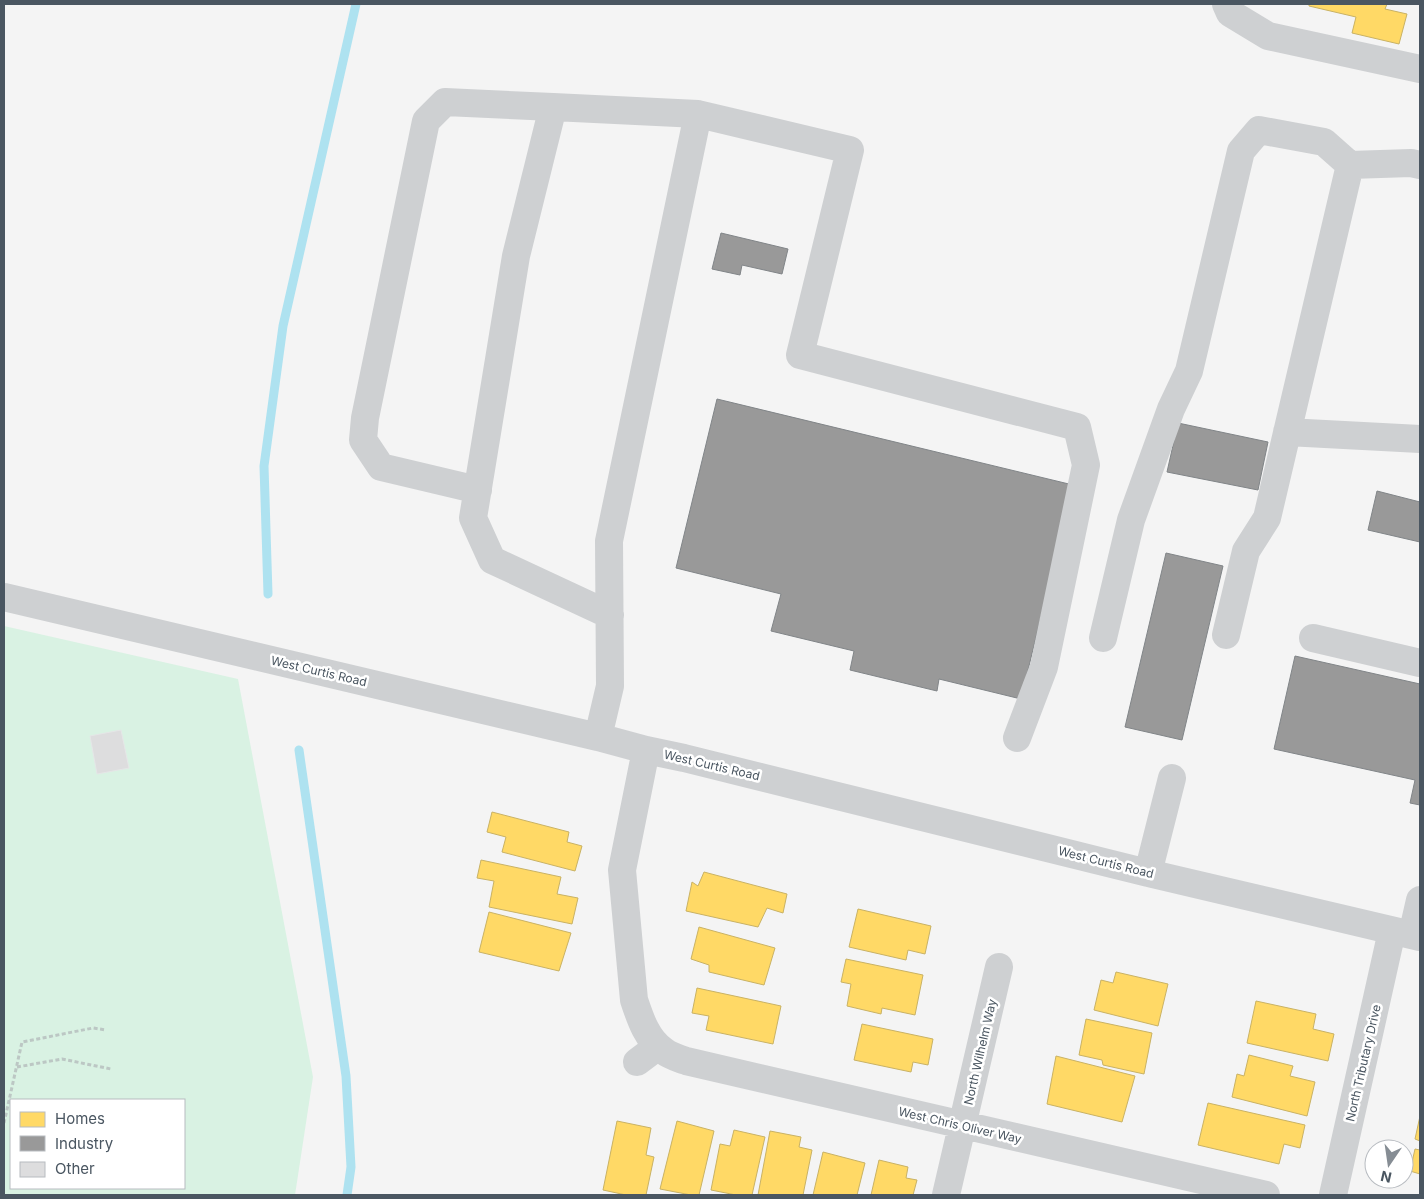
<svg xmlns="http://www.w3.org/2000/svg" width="1424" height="1199" font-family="Inter,sans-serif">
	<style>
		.green { fill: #d9f2e3; fill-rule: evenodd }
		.homes { fill: #ffd966; stroke: #c9b264 }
		.industry { fill: #999; stroke: #818588 }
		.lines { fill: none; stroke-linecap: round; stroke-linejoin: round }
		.stream { stroke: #aee2f0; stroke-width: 9 }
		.building { fill: #ddddde; stroke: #e5e6e7 }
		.path { stroke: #bcc7c4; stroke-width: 3; stroke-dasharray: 4 2.5; stroke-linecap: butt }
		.minor { stroke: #ced0d2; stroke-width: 28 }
		.labels { text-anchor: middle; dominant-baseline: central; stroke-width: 5; stroke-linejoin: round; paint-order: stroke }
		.street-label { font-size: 12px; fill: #4a5661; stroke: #fff }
	</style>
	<rect width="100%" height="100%" fill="#f4f4f4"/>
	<path class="green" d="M4 626 238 679 313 1077 295 1195H4ZM11 1100H184V1188H11Z"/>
	<path class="homes" d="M1309 4H1387L1385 9 1407 14 1399 44 1352 33 1356 17 1309 6Z
		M492 812 569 832 567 842 582 846 575 871 502 852 506 837 487 832Z
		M481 860 561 877 557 894 578 898 572 924 489 907 494 881 477 878Z
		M704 872 787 894 783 913 767 908 758 927 686 911 692 882 698 886Z
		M858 909 931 926 925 954 908 950 906 960 849 947Z
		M489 912 571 933 559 971 479 952Z
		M699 927 775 948 764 985 709 972V965L691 959Z
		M846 959 923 975 915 1015 882 1008 881 1014 847 1006 851 984 841 982Z
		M1116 972 1168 984 1158 1026 1094 1010 1101 980 1113 983Z
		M697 988 781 1006 773 1044 706 1030 709 1016 692 1013Z
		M1256 1001 1316 1014 1313 1029 1334 1034 1328 1061 1247 1043Z
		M1086 1019 1152 1033 1144 1074 1103 1065 1102 1060 1079 1055Z
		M862 1024 933 1039 928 1065 913 1062 911 1072 854 1060Z
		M1249 1055 1293 1066 1290 1076 1315 1082 1307 1116 1232 1097 1237 1074 1244 1076Z
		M1056 1056 1135 1076 1122 1122 1047 1104Z
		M1208 1103 1305 1125 1300 1148 1284 1144 1279 1164 1198 1145Z
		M1420 1116V1141L1415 1139Z
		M617 1121 651 1128 646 1155 654 1157 646 1195H626L603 1190Z
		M677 1121 714 1131 699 1195H691L660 1189Z
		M734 1130 765 1137 752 1195H736L711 1190 720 1144 730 1146Z
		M770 1131 801 1137 799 1147 812 1150 803 1195H758Z
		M1415 1149 1420 1150V1174L1410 1171Z
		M823 1152 865 1163 857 1195H813Z
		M879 1160 908 1167 906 1178 917 1180 913 1195H871Z"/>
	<path class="industry" d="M721 233 788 249 782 274 742 265 740 275 712 269Z
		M717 399 1073 485 1021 699 939 679 937 691 850 670 854 651 771 631 781 594 676 568Z
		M1178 423 1268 442 1258 490 1167 472Z
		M1377 491 1420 502V542L1368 530Z
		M1166 553 1223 566 1182 740 1125 727Z
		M1295 656 1420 684V805L1410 803 1415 780 1274 749Z"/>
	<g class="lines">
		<path class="stream" d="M268 594 264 466 283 326 356 4
			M299 750 346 1076 351 1167 347 1195"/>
	</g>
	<path class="building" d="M121 730 129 768 97 774 90 736Z"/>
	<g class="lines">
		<path class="path" d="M17 1067 62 1059 111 1069
			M4 1123 22 1042 93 1028 106 1030"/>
		<path class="minor" d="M1226 4 1230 13 1268 36 1420 69
			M1350 165 1411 163 1420 165
			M1287 432 1420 439
			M478 490 381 467 363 440 365 418 426 121 445 102 553 107
			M4 597 598 737 646 750 684 758 1148 873 1420 937
			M610 615 492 560 473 518 516 256 553 107 698 114
			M1103 638 1131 520 1171 409 1189 371 1241 151 1259 130 1324 142 1350 165 1267 518 1246 551 1226 635
			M1313 638 1420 663
			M598 737 610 686 609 541 698 114 850 150 800 355 1077 427 1086 465 1044 667 1017 738
			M646 750 622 870 634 1000C640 1018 647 1040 664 1051 670 1056 678 1058 686 1061L1266 1195
			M1148 873 1172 778
			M1412 935 1420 900
			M637 1062 657 1047
			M946 1195 999 967
			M1333 1195 1392 931"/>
	</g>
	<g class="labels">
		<g class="street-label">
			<text transform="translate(319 671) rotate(13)">West Curtis Road</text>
			<text transform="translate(712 765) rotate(13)">West Curtis Road</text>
			<text transform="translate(1106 862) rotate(14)">West Curtis Road</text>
			<text transform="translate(980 1052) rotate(-77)">North Wilhelm Way</text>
			<text transform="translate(1363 1063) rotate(-77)">North Tributary Drive</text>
			<text transform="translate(960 1125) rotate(13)">West Chris Oliver Way</text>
		</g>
	</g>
	<rect width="1424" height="1199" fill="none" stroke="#4a5661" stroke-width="10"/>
	<rect x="10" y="1099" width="175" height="90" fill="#ffffff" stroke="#b7bbc0"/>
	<rect x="20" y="1112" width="25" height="15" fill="#ffd966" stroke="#b7bbc0"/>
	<text x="55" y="1124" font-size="15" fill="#4a5661">Homes</text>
	<rect x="20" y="1136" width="25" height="15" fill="#999999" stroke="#b7bbc0"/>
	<text x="55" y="1149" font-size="15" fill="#4a5661">Industry</text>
	<rect x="20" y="1162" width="25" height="15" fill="#ddddde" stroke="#b7bbc0"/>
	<text x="55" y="1174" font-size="15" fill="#4a5661">Other</text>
	<g transform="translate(1389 1164) rotate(193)"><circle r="24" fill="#ffffff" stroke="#b7bbc0"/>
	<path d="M0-4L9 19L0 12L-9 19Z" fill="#868d94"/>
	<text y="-8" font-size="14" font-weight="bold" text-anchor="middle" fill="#4a5661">N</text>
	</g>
</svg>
